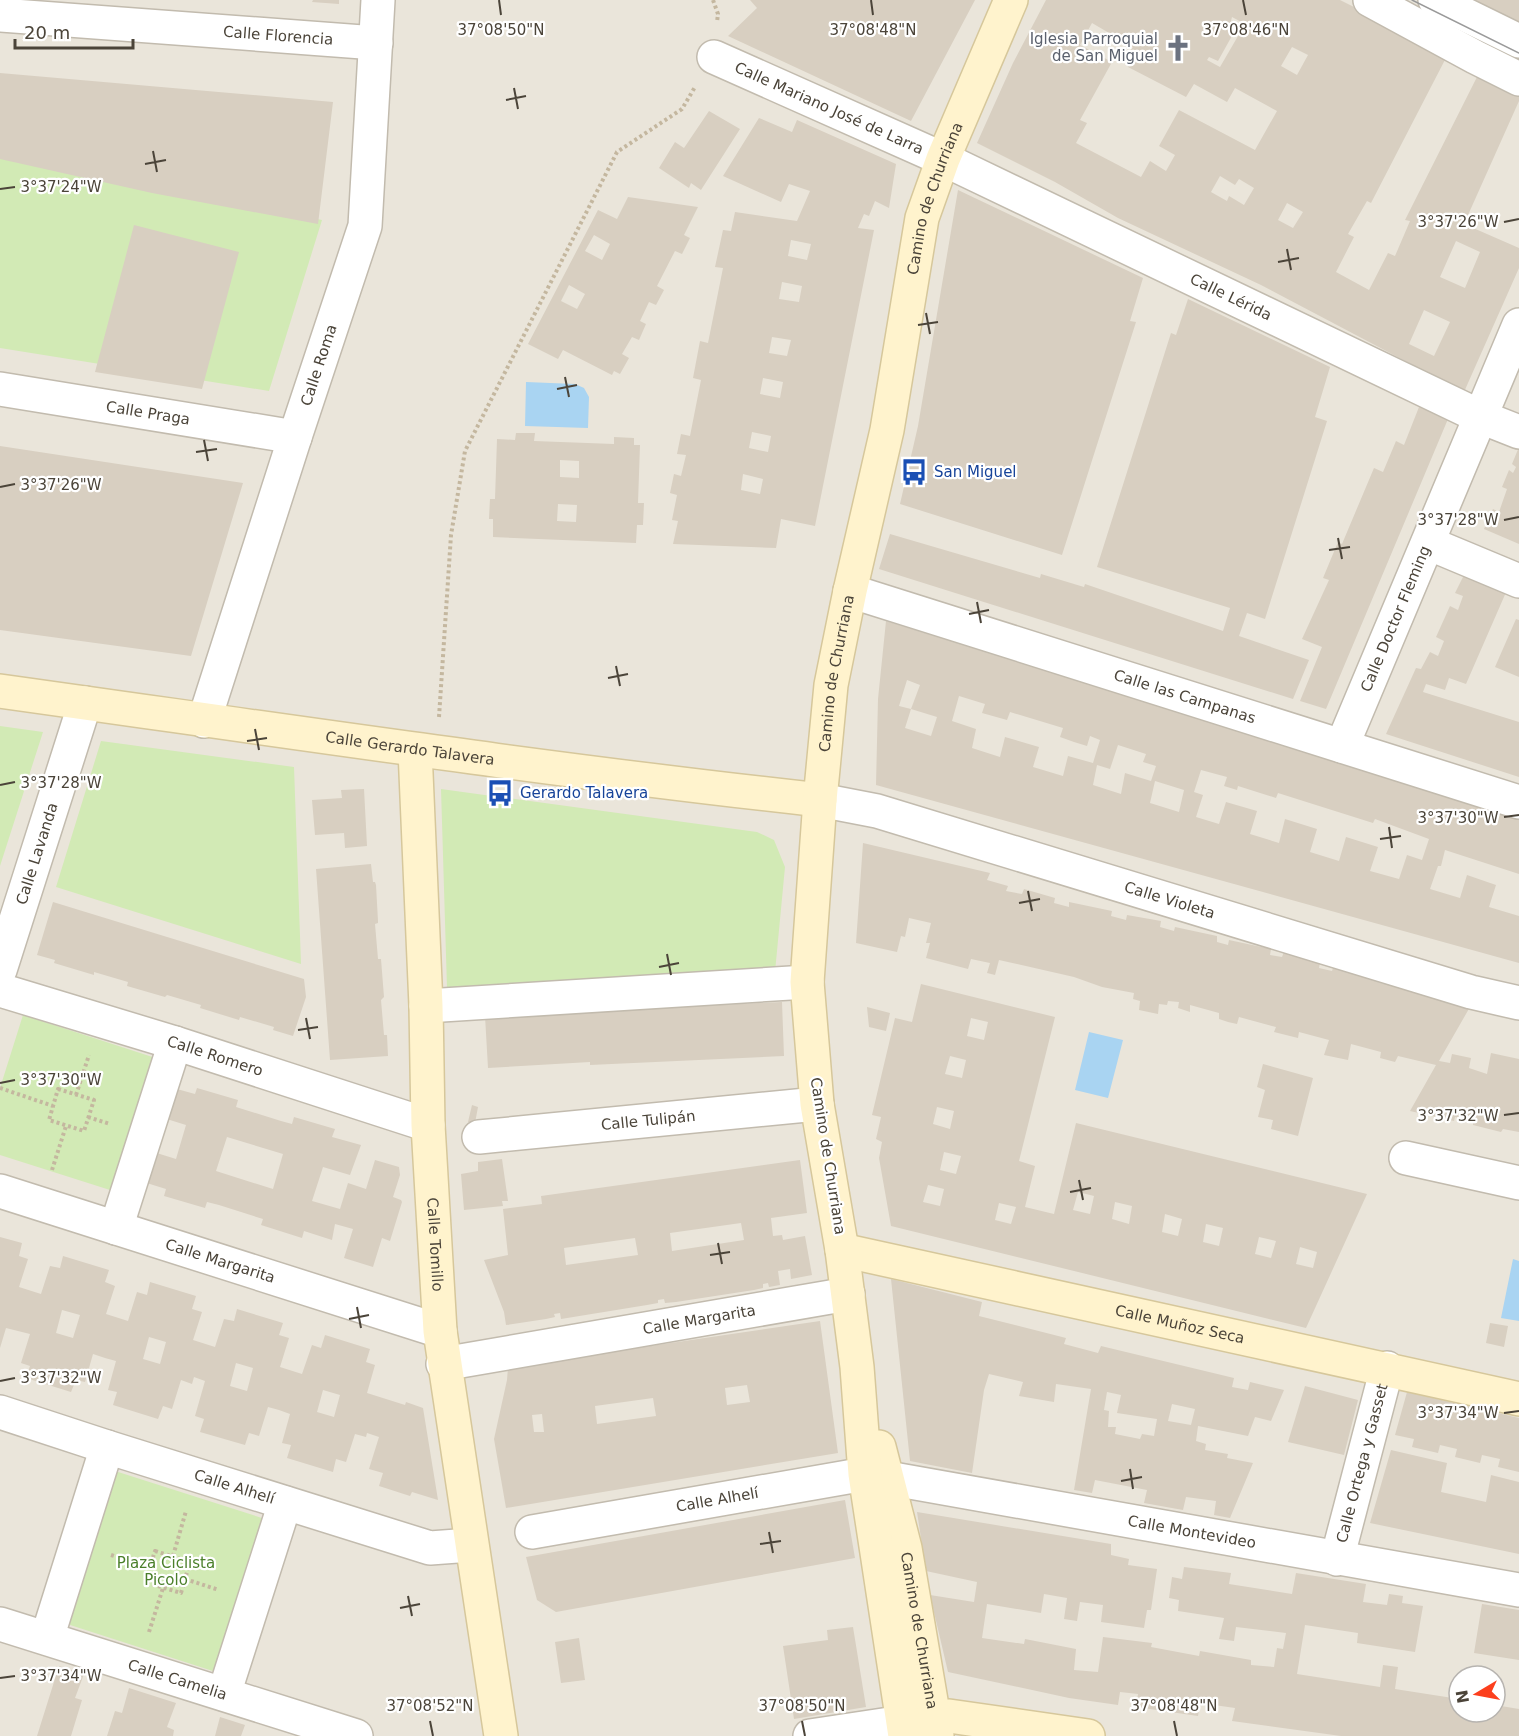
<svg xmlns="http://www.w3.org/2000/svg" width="1519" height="1736" font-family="'DejaVu Sans',sans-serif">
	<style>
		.residential { fill: #eae5da; fill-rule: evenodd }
		.green { fill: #d2eab5 }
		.water { fill: #a9d4f2 }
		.building { fill: #d8cfc1; fill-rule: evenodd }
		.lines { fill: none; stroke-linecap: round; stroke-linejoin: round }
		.street-casing { stroke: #c2bbae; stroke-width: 36 }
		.secondary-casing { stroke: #d6c79b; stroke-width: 36 }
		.path { stroke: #c4b79f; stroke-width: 4; stroke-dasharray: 3 3; stroke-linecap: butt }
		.street { stroke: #fff; stroke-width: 33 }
		.secondary { stroke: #fff3cd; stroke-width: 33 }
		.tram { stroke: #9a9a9a; stroke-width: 1.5 }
		.ticks { fill: none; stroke: #4b4439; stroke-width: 2 }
		.labels { text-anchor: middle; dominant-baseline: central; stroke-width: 4.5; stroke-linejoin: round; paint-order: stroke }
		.street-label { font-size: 15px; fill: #4b4439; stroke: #fff }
		.worship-label { font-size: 15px; fill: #5b616d; stroke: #fff; text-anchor: end }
		.transit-label { font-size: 15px; fill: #164399; stroke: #fff; text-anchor: start }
		.park-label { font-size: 15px; fill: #4a7f2a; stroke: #fff }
		.ticks-label { font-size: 15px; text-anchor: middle; fill: #4b4439; stroke: #fff; stroke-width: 4.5; stroke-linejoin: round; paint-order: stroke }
	</style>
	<rect width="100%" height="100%" fill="#f6f3ec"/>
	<path class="residential" d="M0 0H1519V1736H0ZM1459 1676H1495V1712H1459Z"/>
	<path class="green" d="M0 154 322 220 269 391 0 348Z
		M0 726 43 732 0 866Z
		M101 741 294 767 301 964 56 887Z
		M441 789 757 832 774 840 785 867 775 972 447 988Z
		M23 1015 174 1064 132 1197 0 1155V1088Z
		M115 1471 265 1519 216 1672 67 1624Z"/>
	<path class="water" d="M526 382 575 384 584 388 589 397 588 428 525 426Z
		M1089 1032 1123 1040 1108 1098 1075 1090Z
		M1513 1259 1519 1261V1321L1501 1318Z"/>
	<path class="building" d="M313 0H339V4L312 2Z
		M750 0H975L911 121 728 36 757 8Z
		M1046 0H1340L1448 54 1371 203 1367 201 1348 234 1354 237 1336 272 1369 290 1388 253 1395 256 1410 221 1405 220 1480 71 1519 91V101L1464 224 1519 248V268L1464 392 1261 285 1118 218 1055 182 977 143 1013 63ZM1232 17 1245 24 1220 67 1207 60 1209 57 1218 61 1238 25 1231 21ZM1092 23 1133 47 1131 50 1136 53 1128 67 1186 97 1194 84 1227 102 1235 88 1277 111 1255 150 1179 110 1159 146 1175 155 1166 171 1150 161 1141 177 1076 143 1087 123 1080 120 1112 62 1080 45ZM1292 47 1308 55 1297 75 1281 66ZM1220 176 1235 185 1239 179 1254 188 1244 205 1229 196 1227 201 1211 192ZM1287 203 1303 212 1293 228 1278 220ZM1456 241 1480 252 1465 288 1440 277ZM1424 310 1450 322 1434 356 1409 344Z
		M1464 0H1519V30Z
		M0 73 333 102 318 224 152 193 0 159Z
		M709 111 740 129 701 190 691 183 689 188 659 168 675 142 684 148Z
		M759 118 792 132 797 120 896 164 889 208 875 201 869 216 864 214 858 228 874 230 815 526 781 519 776 548 673 544 678 521 672 520 677 495 670 493 674 474 681 476 686 455 677 454 681 434 690 436 701 380 693 378 700 341 708 343 723 268 715 267 723 230 731 231 735 212 797 221 810 191 789 184 781 202 723 176ZM791 240 811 244 807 260 788 256ZM782 282 802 286 799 302 779 299ZM772 337 791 340 787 356 769 353ZM763 378 783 382 780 398 760 394ZM752 432 771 436 768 452 749 448ZM743 474 763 479 760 494 741 490Z
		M958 190 1143 278 1130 321 1136 322 1062 555 900 504 918 426Z
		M628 197 698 207 684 235 690 238 682 254 675 251 657 286 664 290 656 305 649 302 640 321 646 324 639 340 632 337 622 354 629 358 620 374 614 371 612 375 563 350 558 359 528 344 598 210 617 219ZM594 235 610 244 602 260 585 251ZM569 285 585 294 577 309 561 301Z
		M134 225 239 252 202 389 95 372Z
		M1188 299 1330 367 1315 417 1327 421 1265 619 1247 613 1239 636 1309 660 1293 699 879 569 890 534 1040 578 1041 574 1084 587 1085 584 1223 631 1230 608 1097 567 1171 333 1176 335Z
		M1419 407 1448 419 1326 709 1300 701 1322 647 1302 639 1329 580 1323 578 1338 542 1342 544 1374 468 1383 472 1396 441 1404 445Z
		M516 433H535L534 441 614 444V437L634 438V445H640L638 503H644L643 525H637L636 543 493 537V519H489L490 499H495L497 439 515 440ZM560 460 579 461V478L560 477ZM558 504 577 505 576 522 557 521Z
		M0 446 243 483 191 656 0 630Z
		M1519 447V544L1484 529 1493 509 1499 512 1507 489 1502 487 1509 470 1513 473 1516 467 1512 464Z
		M1465 573 1507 590 1466 684 1449 678 1445 690 1426 684 1423 692 1519 722V777L1386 734 1416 668 1421 669 1430 652 1438 656 1444 641 1436 637 1450 606 1458 610 1463 596 1455 593Z
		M1516 619 1519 620V677L1495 667Z
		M886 621 1519 818V874L1445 850 1441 866H1438L1430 889 1460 898 1467 875 1496 885 1489 907 1519 916V963L876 785 878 699ZM907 680 920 685 911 709 937 717 931 736 905 728 911 709 899 706ZM959 696 985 704 982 713 1007 720 1010 712 1063 728 1060 737 1074 742 1087 746 1090 736 1100 740 1093 763 1068 756 1063 776 1033 767 1039 747 1005 737 1000 757 972 748 976 729 952 721ZM1118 745 1146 754 1143 762 1156 766 1151 781 1125 773 1121 794 1093 785 1097 765 1110 769ZM1201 770 1227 777 1224 786 1237 790 1238 786 1276 798 1278 793 1373 823 1375 819 1429 839 1422 860 1407 855 1399 879 1370 871 1378 847 1346 837 1339 861 1310 852 1317 829 1285 819 1279 843 1250 834 1257 811 1226 802 1219 824 1196 817 1203 795 1194 792ZM1155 781 1184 790 1179 812 1150 803Z
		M364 789 367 846 345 848 344 833 315 835 312 800 342 798 341 790Z
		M863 843 990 873 987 880 1008 886 1006 891 1022 894 1024 889 1055 898 1054 903 1069 907V902L1112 911 1111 916 1126 920 1127 915 1161 921 1160 927 1174 931 1175 927 1217 936V942L1228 945 1229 940 1271 949 1270 955 1282 957 1284 952 1320 962 1319 968 1332 971 1334 965 1373 974 1372 980 1384 984 1386 978 1474 1000 1439 1061 1450 1063 1452 1054 1471 1058 1469 1068 1487 1074 1491 1053 1519 1059V1132L1503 1129 1501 1132 1473 1125V1121L1455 1117 1454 1121 1410 1111 1436 1065 1398 1056 1395 1062 1380 1058 1381 1052 1351 1044 1348 1060 1324 1055 1329 1040 1299 1032 1298 1038 1274 1032 1276 1027 1239 1017 1237 1024 1228 1022 1219 1019V1013L1190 1005V1012L1178 1008 1179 1002 1168 1001 1167 1005 1159 1004 1158 1014 1139 1010 1140 1001 1133 999 1134 993 1102 987 1074 977 999 960 995 975 987 973 990 963 971 959 968 969 926 958 930 943H926L931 923 909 918 905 937 901 936 897 952 856 943Z
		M371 864 373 882H375L376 885 378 921V923L375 924 378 959H381L384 997 381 1000 384 1035H387L388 1056 330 1060 316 869Z
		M53 902 304 979 306 997 293 1036 273 1030 274 1027 240 1017 239 1020 200 1008 201 1005 167 995 165 997 127 986 128 982 94 972V975L54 963 55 960 37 955Z
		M921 984 1055 1017 1019 1161 1035 1166 1025 1207 1054 1214 1076 1123 1367 1194 1306 1328 891 1226 879 1158 882 1142 876 1139 881 1117 872 1115 895 1018 912 1022ZM971 1018 988 1022 984 1040 967 1036ZM950 1056 966 1060 962 1078 945 1074ZM937 1107 954 1111 950 1129 933 1124ZM944 1152 961 1156 956 1174 940 1170ZM928 1185 944 1189 940 1206 923 1202ZM1078 1192 1094 1196 1090 1214 1073 1210ZM1115 1202 1132 1206 1129 1224 1112 1219ZM999 1203 1016 1207 1011 1224 995 1220ZM1165 1214 1182 1219 1178 1236 1162 1232ZM1206 1224 1223 1228 1219 1246 1203 1242ZM1259 1237 1276 1241 1271 1258 1255 1254ZM1300 1247 1317 1252 1313 1268 1296 1264Z
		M782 1002 784 1056 590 1065V1062L488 1068 485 1016Z
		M867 1007 890 1013 886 1031 869 1027Z
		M1263 1064 1313 1078 1298 1136 1271 1129 1273 1120 1258 1117 1265 1090 1257 1087Z
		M166 1086 195 1094 197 1088 238 1100 236 1107 281 1121 292 1124 294 1117 335 1129 332 1137 361 1145 350 1175 323 1167 312 1201 340 1209 348 1183 366 1189 375 1160 399 1167 400 1175 393 1197 401 1200 402 1202 390 1241 382 1238 373 1267 344 1258 353 1229 335 1224 332 1240 304 1231 302 1238 261 1225 263 1219 219 1205 207 1202 205 1208 164 1196 166 1189 137 1180 147 1150 176 1159 186 1125 157 1116ZM227 1137 283 1154 273 1189 216 1171Z
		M472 1105 478 1107 475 1123 468 1122Z
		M502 1159 508 1201H502L503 1206 464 1210 461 1174 478 1171V1162Z
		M800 1160 807 1213 771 1218 773 1236 782 1235 783 1240 805 1236 812 1275 791 1279 790 1269 778 1271 780 1285 769 1287 768 1283 763 1284V1288L754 1290 676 1302 665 1303 664 1299 658 1300V1303L647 1305 561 1319 560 1313 554 1314 555 1317 546 1319 506 1325 504 1312 484 1260 508 1255 503 1209 542 1204 541 1196ZM741 1223 744 1240 672 1251 670 1233ZM635 1238 638 1255 566 1265 564 1248Z
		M0 1237 22 1243 19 1256 28 1259 19 1287 41 1294 50 1266 60 1268 63 1256 109 1270 105 1282 115 1286 106 1314 128 1321 137 1292 147 1295 150 1282 196 1296 192 1309 202 1312 193 1340 215 1347 224 1319 234 1321 237 1309 283 1323 279 1335 289 1338 280 1367 302 1374 312 1345 321 1348 325 1335 370 1349 366 1362 375 1365 367 1393 405 1405 406 1402 423 1408 438 1500 412 1492 410 1496 379 1486 383 1473 369 1469 379 1437 367 1433 366 1437 355 1434 346 1462 336 1459 333 1472 287 1458 291 1445 282 1443 290 1414 279 1410 268 1407 259 1436 249 1433 245 1445 200 1432 204 1419 195 1416 205 1381 194 1377 192 1384 181 1380 172 1409 163 1406 158 1419 113 1405 117 1392 108 1390 116 1361 105 1358 93 1354 85 1382 76 1380 71 1392 26 1378 30 1366 21 1363 30 1334 6 1328 0 1348ZM62 1310 80 1315 73 1338 56 1333ZM149 1337 166 1342 160 1364 143 1359ZM236 1363 253 1368 247 1391 230 1386ZM323 1390 340 1395 334 1417 317 1412Z
		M891 1279 982 1302 979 1316 1066 1338 1064 1344 1098 1353 1101 1346 1234 1378 1232 1387 1248 1390 1250 1382 1284 1390 1271 1421 1255 1417 1248 1436 1198 1426 1196 1441 1206 1444 1205 1450 1228 1454 1227 1458 1253 1463 1230 1518 1214 1515 1216 1501 1186 1497 1183 1510 1144 1503 1147 1490 1095 1480 1092 1493 1074 1490 1091 1389 1056 1384 1054 1402 1019 1396 1023 1382 989 1374 984 1390 972 1473 910 1461ZM1107 1392 1121 1395 1117 1413 1157 1419 1154 1436 1142 1434 1140 1439 1115 1434 1116 1427H1108L1109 1411 1104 1410ZM1172 1404 1195 1409 1191 1425 1168 1421Z
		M820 1321 838 1453 506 1508 494 1439 507 1380 508 1367ZM747 1385 750 1402 727 1405 725 1388ZM653 1398 656 1416 597 1424 595 1406ZM542 1414 544 1432H534L532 1415Z
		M1490 1323 1508 1326 1504 1347 1486 1343Z
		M1305 1386 1358 1400 1344 1455 1288 1442Z
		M1407 1392 1519 1418V1472L1498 1467 1500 1459 1482 1455 1480 1463 1455 1457 1457 1449 1440 1445 1438 1453 1412 1447 1414 1439 1395 1435Z
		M1391 1450 1447 1463 1441 1492 1486 1502 1491 1475 1519 1482V1554L1370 1523Z
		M845 1500 855 1558 556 1612 537 1600 526 1557Z
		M917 1512 1111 1544V1555L1129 1559 1128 1565 1157 1569 1151 1610H1147L1144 1628 1101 1622 1103 1605 1080 1602 1077 1621 1064 1619 1067 1598 1044 1594 1041 1613 987 1604 982 1638 1024 1644 1025 1639 1076 1649 1074 1670 1098 1672 1103 1637 1152 1643 1151 1647 1199 1656 1200 1651 1251 1660V1665L1274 1667 1277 1648 1283 1649 1286 1633 1236 1627 1234 1641 1219 1639 1224 1618 1178 1611 1179 1600 1169 1598 1172 1577 1182 1579 1184 1567 1231 1573 1229 1584 1292 1594 1296 1573 1366 1584 1363 1602 1387 1605 1389 1594 1403 1596 1402 1603 1423 1606 1415 1652 1357 1643 1358 1633 1305 1625 1297 1674 1380 1687 1383 1665 1398 1667 1395 1689 1459 1699V1712H1495V1705L1519 1709V1736H1341L1232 1721 1235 1708 1200 1703 1198 1716 1136 1707 1138 1694 1120 1692 1118 1705 1069 1698 948 1672 930 1595 974 1602 977 1582 926 1571Z
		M1482 1604 1519 1610V1660L1474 1653Z
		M853 1627 866 1707 794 1719 783 1646 828 1640 827 1630Z
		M579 1638 585 1680 561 1683 555 1642Z
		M59 1666 84 1674 75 1698 82 1700 71 1736H37Z
		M129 1688 176 1703 167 1727 174 1730 173 1736H107L115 1711 122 1713Z
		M220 1717 245 1725 241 1736H215Z"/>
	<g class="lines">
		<defs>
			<g id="street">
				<path d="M1370 0 1475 57 1519 79"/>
				<path d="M1435 0 1519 41"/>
				<path id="s1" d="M0 15 376 43"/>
				<path id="s2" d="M714 57 943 159 1481 417 1519 432"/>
				<path id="s3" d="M0 389 295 437"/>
				<path d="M1428 543 1519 581"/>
				<path id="s4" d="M850 591 1519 802"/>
				<path id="s5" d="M204 721 295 437 365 226 378 0"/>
				<path id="s6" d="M1342 746 1519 325"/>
				<path id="s7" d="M820 800 877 811 1471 992 1519 1003"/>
				<path id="s8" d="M0 970 85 703"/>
				<path id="s9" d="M0 990 175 1043 428 1125"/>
				<path d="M426 1006 807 982"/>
				<path id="s10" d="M479 1137 817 1104"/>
				<path d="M1406 1158 1519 1183"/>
				<path id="s11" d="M0 1191 440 1331"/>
				<path d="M116 1228 175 1043"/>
				<path id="s12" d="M443 1364 848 1294"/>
				<path id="s13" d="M0 1412 107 1447 430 1548 471 1545"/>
				<path id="s14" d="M532 1532 865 1474 1519 1590"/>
				<path id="s15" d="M1337 1559 1387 1368"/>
				<path id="s16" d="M0 1624 356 1736"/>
				<path d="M47 1638 107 1447"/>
				<path d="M224 1694 285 1503"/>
				<path d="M810 1736 903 1722"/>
			</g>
			<g id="secondary">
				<path id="s17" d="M0 691C273 729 546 770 820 800"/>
				<path id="s18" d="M415 750 426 1006 428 1125 440 1331 501 1736"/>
				<path id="s19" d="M842 1250 1519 1399"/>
				<path id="s20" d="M879 1447 905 1548 937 1736"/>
				<path d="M914 1721 949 1716 1088 1736"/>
				<path id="s21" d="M905 1736 865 1474 857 1367 842 1250 817 1104 807 982 820 800 831 685 850 591 887 430 922 218 943 159 1011 0"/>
			</g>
		</defs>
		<use href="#street" class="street-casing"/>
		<use href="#secondary" class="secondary-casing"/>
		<path class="path" d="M713 0 718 14 717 22
			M439 717 451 535 465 451 617 152 682 109 695 87
			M0 1088 53 1106
			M58 1089 94 1100 84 1131 49 1120Z
			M76 1095 89 1055
			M88 1117 110 1124
			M52 1170 66 1126
			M155 1551 190 1562 181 1593 145 1582Z
			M111 1555 150 1568
			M173 1556 186 1511
			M185 1579 219 1590
			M149 1632 163 1588"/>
		<use href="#street" class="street"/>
		<use href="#secondary" class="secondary"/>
		<path class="tram" d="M1412 0 1519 53"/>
	</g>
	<path class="ticks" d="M499 0 501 15M871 0 873 15M1243 0 1246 15M514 88 518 109M506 100 526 96M153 151 157 172M145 164 166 160M0 189 15 187M1504 222 1519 219M1287 249 1291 270M1278 262 1299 258M926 313 930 334M918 325 938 322M565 377 569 397M557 389 577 385M204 440 208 461M196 452 217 449M0 487 15 484M1504 520 1519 517M1338 538 1342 559M1329 550 1350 547M977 602 981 623M969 614 989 610M616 666 620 686M608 678 628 674M255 729 259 750M247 741 267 738M0 785 15 782M1504 817 1519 815M1389 827 1392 848M1380 839 1401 836M1028 891 1032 911M1019 903 1040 899M667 954 671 975M659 967 679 963M306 1018 310 1039M298 1030 318 1027M0 1083 15 1080M1504 1115 1519 1113M1079 1180 1083 1200M1070 1192 1091 1188M718 1243 722 1264M710 1255 730 1252M357 1307 361 1328M349 1319 369 1315M0 1381 15 1378M1504 1413 1519 1411M1130 1469 1133 1489M1121 1481 1142 1477M769 1532 773 1553M760 1544 781 1541M408 1596 412 1616M400 1608 420 1604M0 1678 15 1676M430 1721 433 1736M802 1721 805 1736M1174 1721 1177 1736"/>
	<defs>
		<symbol id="church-bare" viewBox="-9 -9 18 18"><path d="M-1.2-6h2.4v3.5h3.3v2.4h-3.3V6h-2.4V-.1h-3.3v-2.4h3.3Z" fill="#6b7280" stroke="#fff" stroke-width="2.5" paint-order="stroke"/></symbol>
		<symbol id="bus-bare" viewBox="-9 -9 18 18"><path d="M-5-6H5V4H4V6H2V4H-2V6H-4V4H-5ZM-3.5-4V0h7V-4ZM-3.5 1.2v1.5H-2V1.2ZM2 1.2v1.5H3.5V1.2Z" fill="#1a4fb4" stroke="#fff" stroke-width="2.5" paint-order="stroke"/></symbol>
	</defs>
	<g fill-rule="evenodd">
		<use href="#church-bare" x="1159" y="29" width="38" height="38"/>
		<use href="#bus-bare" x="895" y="453" width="38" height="38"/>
		<use href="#bus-bare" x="481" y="774" width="38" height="38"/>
	</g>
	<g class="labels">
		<g class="street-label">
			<text stroke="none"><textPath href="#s1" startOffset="279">Calle Florencia</textPath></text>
			<text stroke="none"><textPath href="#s2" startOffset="126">Calle Mariano José de Larra</textPath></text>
			<text stroke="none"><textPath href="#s21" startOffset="1557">Camino de Churriana</textPath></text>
			<text stroke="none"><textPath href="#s2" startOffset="570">Calle Lérida</textPath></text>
			<text stroke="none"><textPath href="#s5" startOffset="374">Calle Roma</textPath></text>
			<text stroke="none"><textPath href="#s3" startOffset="150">Calle Praga</textPath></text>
			<text stroke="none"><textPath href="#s6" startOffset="138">Calle Doctor Fleming</textPath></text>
			<text stroke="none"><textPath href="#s21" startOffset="1071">Camino de Churriana</textPath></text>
			<text stroke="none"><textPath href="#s4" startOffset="351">Calle las Campanas</textPath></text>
			<text stroke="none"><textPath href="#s17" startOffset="414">Calle Gerardo Talavera</textPath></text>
			<text stroke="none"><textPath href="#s8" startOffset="122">Calle Lavanda</textPath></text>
			<text stroke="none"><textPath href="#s7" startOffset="364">Calle Violeta</textPath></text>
			<text stroke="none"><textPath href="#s9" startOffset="225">Calle Romero</textPath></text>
			<text stroke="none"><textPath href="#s10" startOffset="170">Calle Tulipán</textPath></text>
			<text transform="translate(828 1156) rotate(81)">Camino de Churriana</text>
			<text stroke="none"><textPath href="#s18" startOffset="495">Calle Tomillo</textPath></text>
			<text stroke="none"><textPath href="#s11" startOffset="231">Calle Margarita</textPath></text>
			<text stroke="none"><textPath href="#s12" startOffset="260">Calle Margarita</textPath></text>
			<text stroke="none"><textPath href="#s19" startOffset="346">Calle Muñoz Seca</textPath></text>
			<text stroke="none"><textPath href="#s15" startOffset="99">Calle Ortega y Gasset</textPath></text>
			<text stroke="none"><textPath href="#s13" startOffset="246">Calle Alhelí</textPath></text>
			<text stroke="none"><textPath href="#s14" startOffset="188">Calle Alhelí</textPath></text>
			<text stroke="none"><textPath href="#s14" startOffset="670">Calle Montevideo</textPath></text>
			<text stroke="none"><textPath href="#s20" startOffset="188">Camino de Churriana</textPath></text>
			<text stroke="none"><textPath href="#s16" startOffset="186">Calle Camelia</textPath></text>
		</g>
		<g class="worship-label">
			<text x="1158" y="39">Iglesia Parroquial<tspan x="1158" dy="17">de San Miguel</tspan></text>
		</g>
		<g class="transit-label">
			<text x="934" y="472">San Miguel</text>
			<text x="520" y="793">Gerardo Talavera</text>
		</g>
		<g class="park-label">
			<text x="166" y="1563">Plaza Ciclista<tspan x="166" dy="17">Picolo</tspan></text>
		</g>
	</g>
	<g class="ticks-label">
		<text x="501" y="35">37°08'50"N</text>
		<text x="873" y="35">37°08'48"N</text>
		<text x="1246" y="35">37°08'46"N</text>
		<text x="61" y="192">3°37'24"W</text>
		<text x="1458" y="227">3°37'26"W</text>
		<text x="61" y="490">3°37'26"W</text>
		<text x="1458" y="525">3°37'28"W</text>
		<text x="61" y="788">3°37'28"W</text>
		<text x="1458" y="823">3°37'30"W</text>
		<text x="61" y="1085">3°37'30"W</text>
		<text x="1458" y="1121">3°37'32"W</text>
		<text x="61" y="1383">3°37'32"W</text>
		<text x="1458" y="1418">3°37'34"W</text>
		<text x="61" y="1681">3°37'34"W</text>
		<text x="430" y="1711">37°08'52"N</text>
		<text x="802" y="1711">37°08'50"N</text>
		<text x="1174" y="1711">37°08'48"N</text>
	</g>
	<g transform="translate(1477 1694) rotate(260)"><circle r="28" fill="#ffffff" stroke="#b7b4b0" stroke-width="1.5"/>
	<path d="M0-4.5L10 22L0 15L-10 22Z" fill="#fc3f1d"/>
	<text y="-9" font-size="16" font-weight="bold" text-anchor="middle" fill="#4b4439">N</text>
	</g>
	<path d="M15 39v9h118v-9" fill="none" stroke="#4b4439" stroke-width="3"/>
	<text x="24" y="39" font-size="18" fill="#4b4439" stroke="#ffffff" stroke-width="4.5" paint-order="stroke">20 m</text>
</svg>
